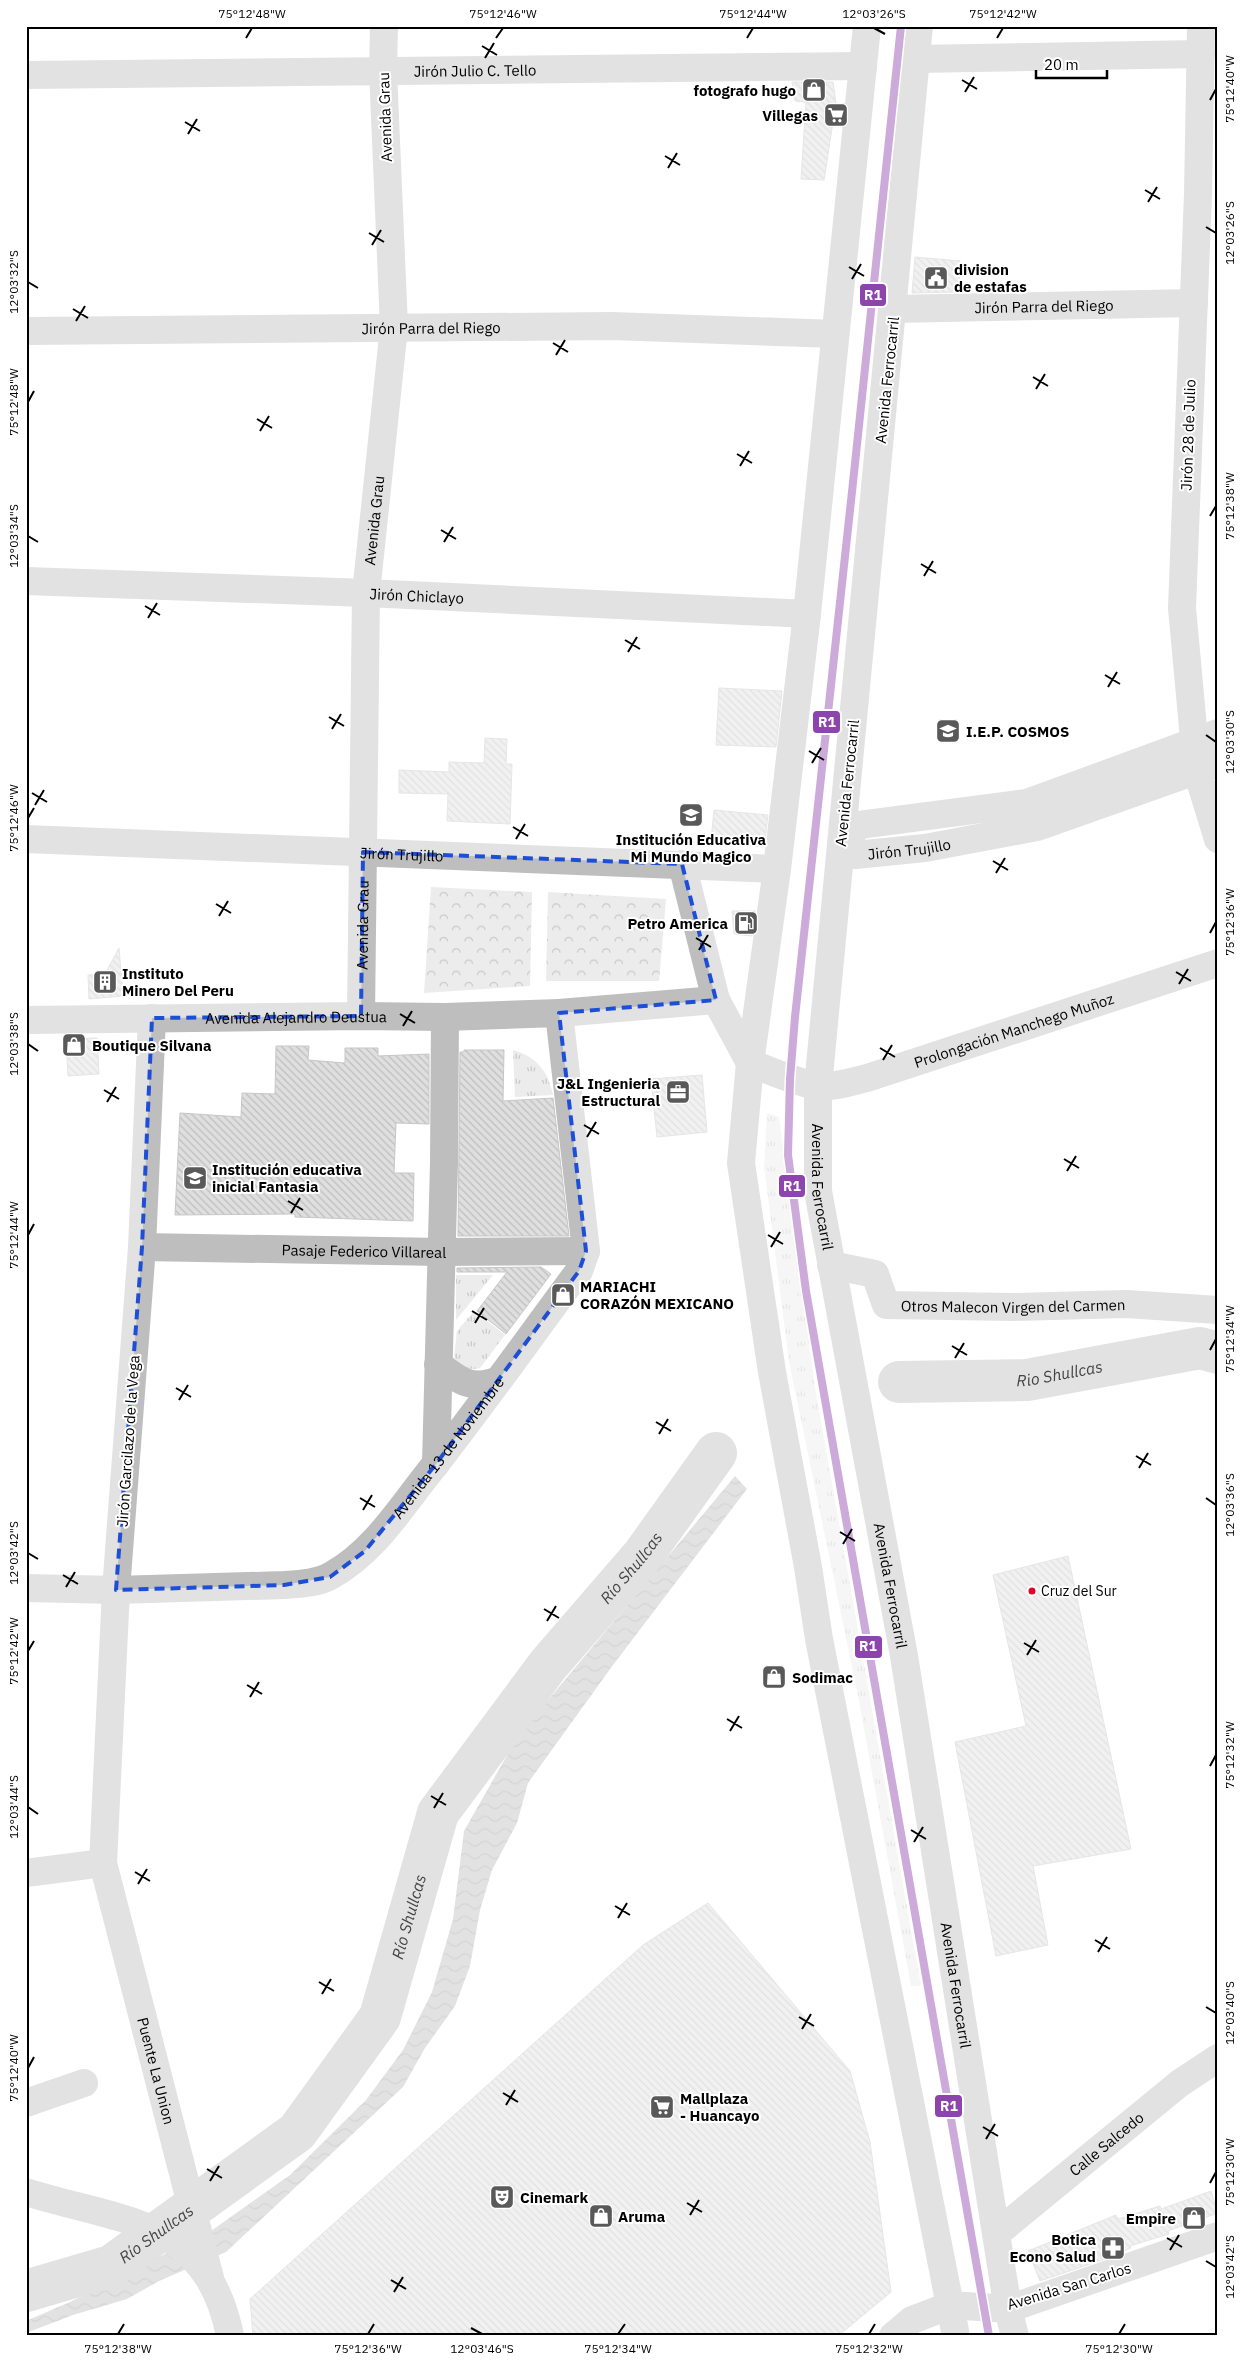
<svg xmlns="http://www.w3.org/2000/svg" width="1244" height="2362" font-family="'IBM Plex Sans',sans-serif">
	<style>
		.grass { fill: url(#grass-tufts) }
		.forest { fill: url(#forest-crowns) }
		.water { fill: url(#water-waves) }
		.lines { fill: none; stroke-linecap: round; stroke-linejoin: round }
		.river { stroke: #bfbfbf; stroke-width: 42 }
		.building { fill: url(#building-back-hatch); stroke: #c7c7c7 }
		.minor { stroke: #bebebe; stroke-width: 28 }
		.major { stroke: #bebebe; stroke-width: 28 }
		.rail-1-casing { stroke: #fff; stroke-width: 11 }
		.rail-1 { stroke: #8e44ad; stroke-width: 8 }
		.marked { fill: none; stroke: #1d4ed8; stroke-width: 4; stroke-dasharray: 10 6; stroke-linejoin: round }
		.ticks { fill: none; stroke: #000; stroke-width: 2 }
		.bus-dot { fill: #e4002b; stroke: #fff; stroke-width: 2 }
		.labels { text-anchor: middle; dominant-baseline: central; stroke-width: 4; stroke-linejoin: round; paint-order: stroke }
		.bus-label { font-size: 14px; fill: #000; stroke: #fff; text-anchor: start }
		.street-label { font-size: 15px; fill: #000; stroke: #fff }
		.poi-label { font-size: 15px; font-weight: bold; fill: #000; stroke: #fff; text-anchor: start }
		.water-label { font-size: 16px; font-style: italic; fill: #444; stroke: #fff }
		.line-badge { stroke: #fff; stroke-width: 2 }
		.badge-label { font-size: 14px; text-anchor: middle; font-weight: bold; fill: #fff }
		.neatline { fill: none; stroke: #000; stroke-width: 2 }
		.ticks-label { font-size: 12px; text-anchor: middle; fill: #000 }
	</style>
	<defs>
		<pattern id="grass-tufts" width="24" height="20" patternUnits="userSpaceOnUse" patternTransform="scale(1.25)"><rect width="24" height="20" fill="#ececec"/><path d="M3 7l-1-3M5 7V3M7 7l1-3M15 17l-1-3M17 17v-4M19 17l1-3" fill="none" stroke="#c9c9c9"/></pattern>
		<pattern id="forest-crowns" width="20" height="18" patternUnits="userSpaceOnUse" patternTransform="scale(1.25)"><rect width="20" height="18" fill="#ececec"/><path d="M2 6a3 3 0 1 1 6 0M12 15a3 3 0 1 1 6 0" fill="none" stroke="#c9c9c9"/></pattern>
		<pattern id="water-waves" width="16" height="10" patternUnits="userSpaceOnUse" patternTransform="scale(1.25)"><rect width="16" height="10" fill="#bfbfbf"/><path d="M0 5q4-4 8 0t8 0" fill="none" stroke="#a2a2a2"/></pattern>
		<pattern id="building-back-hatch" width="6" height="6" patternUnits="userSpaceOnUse" patternTransform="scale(1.25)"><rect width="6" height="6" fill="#dfdfdf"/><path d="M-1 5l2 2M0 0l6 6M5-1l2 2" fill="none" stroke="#bebebe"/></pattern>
	</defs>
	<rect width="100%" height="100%" fill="#fff"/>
	<path class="grass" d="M513 1050C537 1057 548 1071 553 1095L515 1097Z
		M767 1113 779 1117 815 1387 921 1986H911L858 1696 789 1362 764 1166Z
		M456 1275H493L456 1320Z
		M474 1311 505 1335 480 1368C470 1371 459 1367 454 1357L457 1331Z"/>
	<path class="forest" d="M431 887 532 892 530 986 424 993Z
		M548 892 666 899 659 981H546Z"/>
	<path class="water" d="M735 1476 747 1489 613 1665 528 1783 517 1823 492 1870 480 1910 470 1966 455 2006 425 2048 403 2087 226 2252 159 2281 127 2299 73 2315 26 2333V2321L70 2302 211 2231 290 2175 366 2100 403 2050 432 1992 453 1919 464 1831 518 1736Z"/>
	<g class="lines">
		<g class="river">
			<path id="s1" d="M899 1382 1027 1380 1200 1348 1218 1353"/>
			<path id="s2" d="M26 2291 111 2266 297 2132 380 2017 438 1813 548 1665 643 1555 716 1453"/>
		</g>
	</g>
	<path class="building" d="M792 82H833L837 111 833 122 824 180 801 179 806 102 795 101Z
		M915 257 960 261 959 292 912 293Z
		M719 688 782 691 776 747 716 745Z
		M485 738 507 739 506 764H512L510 824 447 821 448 794 399 793V770L449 772V762L484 763Z
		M714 810 768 815 764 847 711 841Z
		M732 911H755L752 936 734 934Z
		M119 948 123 996 89 999 88 975 105 974Z
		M97 1038 99 1074 68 1076 66 1039Z
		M276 1046H309L308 1060 345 1063V1048H378V1056L429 1054V1124L396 1123 394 1173H414L413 1221 295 1217V1214L175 1215 180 1113 241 1117 242 1093 275 1094Z
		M464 1050H504L503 1101 553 1098 569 1236H458L460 1052H464Z
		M702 1075 707 1132 657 1137 651 1079Z
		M541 1267 551 1274 506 1334 477 1311 507 1272H457V1268Z
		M1068 1556 1131 1849 1033 1866 1048 1945 996 1956 955 1742 1026 1726 993 1575Z
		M708 1903 850 2071 870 2142 891 2292 838 2336H253L250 2299 643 1945Z
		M1211 2191 1218 2213 1168 2231 1169 2234 1130 2246 1131 2248 1111 2257 1040 2281 1028 2251 1116 2215 1118 2219 1160 2206 1161 2209Z"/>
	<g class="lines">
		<g class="minor">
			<path d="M1201 26 1198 194 1182 608 1197 771 1218 839"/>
			<path d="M916 59 1201 54"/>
			<path id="s3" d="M26 75 863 66"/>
			<path id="s4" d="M893 309 1194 303"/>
			<path id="s5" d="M26 331 612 326 835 334"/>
			<path id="s6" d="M26 581 366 593 807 614"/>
			<path id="s7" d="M1218 733 1027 803 859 825 842 845 855 855 925 848 1037 827 1218 763"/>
			<path id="s8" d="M26 839 777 869"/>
			<path id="s9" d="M682 864 716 1000 750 1063C771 1071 794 1082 817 1086 833 1088 851 1082 867 1078L1218 963"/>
			<path id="s10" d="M361 1016 366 593 394 327 383 71 384 26"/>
			<path id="s11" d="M152 1018 142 1247 116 1590 103 1863 210 2278"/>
			<path id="s12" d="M26 1020 361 1016 445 1017 559 1013 716 1000"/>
			<path id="s13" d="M142 1247 442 1252 586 1251"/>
			<path id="s14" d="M831 1265 875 1274 886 1305 1013 1307 1126 1304 1218 1310"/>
			<path d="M438 1364C459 1381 472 1391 499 1380"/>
			<path d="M436 1464 444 1163 445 1017"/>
			<path id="s15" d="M26 1588 116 1590 284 1585C300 1584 319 1583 332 1575 371 1553 396 1515 423 1480 477 1412 527 1341 579 1271L586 1251 559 1013"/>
			<path d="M26 1873 103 1863"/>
			<path d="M26 2103 84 2083"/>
			<path d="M26 2192C121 2222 207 2218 230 2336"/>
			<path id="s16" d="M997 2233 1180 2083 1218 2058"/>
			<path d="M893 2336 912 2320 951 2305"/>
		</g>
		<g class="major">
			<path d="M867 26 807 614 777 869 750 1063 741 1163 772 1372 808 1567 819 1639 956 2336"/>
			<path id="s17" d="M919 26 818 1086V1191L904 1656 1008 2309 1015 2336"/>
			<path d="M951 2305 1008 2309 1218 2236"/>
		</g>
		<defs>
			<path id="rail-1" d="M901 26C868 357 830 686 795 1017L790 1079 788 1155 806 1291 989 2336"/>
		</defs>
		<use href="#rail-1" class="rail-1-casing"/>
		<use href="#rail-1" class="rail-1"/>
	</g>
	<path d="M0 0H1244V2362H0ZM363 852 682 864 716 1000 559 1013 586 1251 579 1271 436 1464 365 1551 330 1577 284 1585 116 1590 142 1247 152 1018 361 1016Z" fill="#fff" fill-opacity=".55" fill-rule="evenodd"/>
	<path class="marked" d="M363 852 682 864 716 1000 559 1013 586 1251 579 1271 436 1464 365 1551 330 1577 284 1585 116 1590 142 1247 152 1018 361 1016Z"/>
	<path class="ticks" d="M874 28 885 34M246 38 252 28M496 38 503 28M747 38 753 28M997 38 1003 28M482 46 497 55M485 58 494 43M962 80 977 89M965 92 974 77M1210 100 1216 89M185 122 200 131M188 134 197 119M665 156 680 165M668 168 677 153M1145 190 1160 199M1148 202 1157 187M1206 227 1216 233M369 233 384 242M372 245 381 230M849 267 864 276M852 279 861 264M28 282 38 288M73 309 88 318M76 321 85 306M553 343 568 352M556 355 565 340M1033 377 1048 386M1036 389 1045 374M28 402 34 391M257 419 272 428M260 431 269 416M737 454 752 463M740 466 749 451M1210 516 1216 506M441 530 456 539M28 536 38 542M444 542 453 527M921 564 936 573M924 576 933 561M145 606 160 615M148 618 157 603M625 640 640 649M628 652 637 637M1105 675 1120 684M1108 687 1117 672M329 717 344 726M332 729 341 714M1206 735 1216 742M809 751 824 760M812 763 821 748M32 793 47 802M35 805 44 790M28 818 34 808M513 827 528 836M516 839 525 824M993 861 1008 870M996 873 1005 858M216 904 231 913M219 916 228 901M1210 933 1216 922M696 938 711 947M699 950 708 935M1176 972 1191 981M1179 984 1188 969M400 1014 415 1023M403 1026 412 1011M28 1044 38 1051M880 1048 895 1057M883 1060 892 1045M104 1090 119 1099M107 1102 116 1087M584 1125 599 1134M587 1137 596 1122M1064 1159 1079 1168M1067 1171 1076 1156M288 1201 303 1210M291 1213 300 1198M28 1235 34 1224M768 1235 783 1244M771 1247 780 1232M472 1311 487 1320M475 1323 484 1308M952 1346 967 1355M1210 1350 1216 1339M955 1358 964 1343M176 1388 191 1397M179 1400 188 1385M656 1422 671 1431M659 1434 668 1419M1136 1456 1151 1465M1139 1468 1148 1453M360 1498 375 1507M1206 1498 1216 1505M363 1510 372 1495M840 1532 855 1541M843 1544 852 1529M28 1553 38 1559M63 1575 78 1584M66 1587 75 1572M544 1609 559 1618M547 1621 556 1606M1024 1643 1039 1652M28 1651 34 1641M1027 1655 1036 1640M247 1685 262 1694M250 1697 259 1682M727 1719 742 1728M730 1731 739 1716M1210 1766 1216 1755M431 1796 446 1805M28 1807 38 1814M434 1808 443 1793M911 1830 926 1839M914 1842 923 1827M135 1872 150 1881M138 1884 147 1869M615 1906 630 1915M618 1918 627 1903M1095 1940 1110 1949M1098 1952 1107 1937M319 1982 334 1991M322 1994 331 1979M1206 2007 1216 2013M799 2017 814 2026M802 2029 811 2014M28 2068 34 2057M503 2093 518 2102M506 2105 515 2090M983 2127 998 2136M986 2139 995 2124M207 2169 222 2178M210 2181 219 2166M1210 2183 1216 2172M687 2203 702 2212M690 2215 699 2200M1167 2238 1182 2247M1170 2250 1179 2235M1206 2261 1216 2267M391 2280 406 2289M394 2292 403 2277M471 2328 482 2334M118 2334 124 2324M368 2334 374 2324M618 2334 625 2324M869 2334 875 2324M1119 2334 1125 2324"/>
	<defs>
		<symbol id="shop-square" viewBox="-11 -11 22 22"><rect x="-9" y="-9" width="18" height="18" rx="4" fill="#595959" stroke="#fff"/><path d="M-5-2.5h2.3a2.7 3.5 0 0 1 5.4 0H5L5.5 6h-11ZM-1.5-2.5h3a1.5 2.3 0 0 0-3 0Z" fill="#fff"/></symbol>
		<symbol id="supermarket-square" viewBox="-11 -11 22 22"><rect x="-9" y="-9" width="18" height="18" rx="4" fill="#595959" stroke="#fff"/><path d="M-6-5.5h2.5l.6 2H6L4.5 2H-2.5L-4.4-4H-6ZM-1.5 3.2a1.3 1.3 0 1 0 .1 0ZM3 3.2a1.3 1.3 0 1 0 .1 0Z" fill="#fff"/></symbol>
		<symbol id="civic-square" viewBox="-11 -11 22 22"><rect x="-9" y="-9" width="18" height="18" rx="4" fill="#595959" stroke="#fff"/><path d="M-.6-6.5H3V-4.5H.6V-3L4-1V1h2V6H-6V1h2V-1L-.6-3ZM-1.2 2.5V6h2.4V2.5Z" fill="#fff"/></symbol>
		<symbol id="school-square" viewBox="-11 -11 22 22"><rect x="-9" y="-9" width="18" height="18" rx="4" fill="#595959" stroke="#fff"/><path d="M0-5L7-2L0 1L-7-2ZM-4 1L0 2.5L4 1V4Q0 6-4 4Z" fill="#fff"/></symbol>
		<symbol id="fuel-square" viewBox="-11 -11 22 22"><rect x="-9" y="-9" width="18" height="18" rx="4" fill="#595959" stroke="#fff"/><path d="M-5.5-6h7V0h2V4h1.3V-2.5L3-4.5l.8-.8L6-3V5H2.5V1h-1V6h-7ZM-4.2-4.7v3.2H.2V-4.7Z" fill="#fff"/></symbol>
		<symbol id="building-square" viewBox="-11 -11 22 22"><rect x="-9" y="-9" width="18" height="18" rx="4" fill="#595959" stroke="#fff"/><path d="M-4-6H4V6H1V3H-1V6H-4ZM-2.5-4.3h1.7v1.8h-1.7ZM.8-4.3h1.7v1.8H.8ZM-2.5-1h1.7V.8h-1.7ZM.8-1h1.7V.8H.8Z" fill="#fff"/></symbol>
		<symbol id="office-square" viewBox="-11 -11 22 22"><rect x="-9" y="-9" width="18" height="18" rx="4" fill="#595959" stroke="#fff"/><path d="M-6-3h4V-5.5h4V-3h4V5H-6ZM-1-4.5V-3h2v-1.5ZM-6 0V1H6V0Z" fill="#fff"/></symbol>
		<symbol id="theatre-square" viewBox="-11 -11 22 22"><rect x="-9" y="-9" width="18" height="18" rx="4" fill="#595959" stroke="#fff"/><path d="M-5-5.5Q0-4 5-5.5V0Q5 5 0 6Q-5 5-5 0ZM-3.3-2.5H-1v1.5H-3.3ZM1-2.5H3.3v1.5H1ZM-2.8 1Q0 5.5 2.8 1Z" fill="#fff"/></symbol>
		<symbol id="pharmacy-square" viewBox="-11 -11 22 22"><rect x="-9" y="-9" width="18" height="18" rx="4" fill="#595959" stroke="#fff"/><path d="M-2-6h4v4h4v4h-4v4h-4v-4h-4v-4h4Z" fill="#fff"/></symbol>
	</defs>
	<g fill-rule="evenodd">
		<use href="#shop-square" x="800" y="76" width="28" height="28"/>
		<use href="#supermarket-square" x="822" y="101" width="28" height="28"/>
		<use href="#civic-square" x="922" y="264" width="28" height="28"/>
		<use href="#school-square" x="934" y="717" width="28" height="28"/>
		<use href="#school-square" x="677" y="801" width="28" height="28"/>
		<use href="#fuel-square" x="732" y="909" width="28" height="28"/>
		<use href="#building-square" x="91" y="968" width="28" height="28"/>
		<use href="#shop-square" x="60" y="1031" width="28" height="28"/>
		<use href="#office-square" x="664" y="1078" width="28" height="28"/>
		<use href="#school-square" x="181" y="1164" width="28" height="28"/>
		<use href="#shop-square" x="549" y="1281" width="28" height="28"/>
		<use href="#shop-square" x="760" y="1663" width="28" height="28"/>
		<use href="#supermarket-square" x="648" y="2093" width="28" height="28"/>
		<use href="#theatre-square" x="488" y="2183" width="28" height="28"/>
		<use href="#shop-square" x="587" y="2202" width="28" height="28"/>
		<use href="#shop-square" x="1180" y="2204" width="28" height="28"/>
		<use href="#pharmacy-square" x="1099" y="2234" width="28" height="28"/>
	</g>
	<circle class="bus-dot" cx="1032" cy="1591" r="4.5"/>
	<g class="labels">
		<g class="bus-label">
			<text x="1041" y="1591">Cruz del Sur</text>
		</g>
		<g class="street-label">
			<text stroke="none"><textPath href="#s3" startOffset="449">Jirón Julio C. Tello</textPath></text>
			<text transform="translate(385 117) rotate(-92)">Avenida Grau</text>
			<text stroke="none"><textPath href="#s4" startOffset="151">Jirón Parra del Riego</textPath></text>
			<text stroke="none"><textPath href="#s5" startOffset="405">Jirón Parra del Riego</textPath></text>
			<text transform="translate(887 380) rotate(-84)">Avenida Ferrocarril</text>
			<text transform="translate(1188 435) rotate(-88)">Jirón 28 de Julio</text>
			<text stroke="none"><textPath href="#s10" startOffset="496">Avenida Grau</textPath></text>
			<text stroke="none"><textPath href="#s6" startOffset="391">Jirón Chiclayo</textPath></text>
			<text transform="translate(847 783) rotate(-84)">Avenida Ferrocarril</text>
			<text stroke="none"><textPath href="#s7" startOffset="470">Jirón Trujillo</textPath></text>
			<text stroke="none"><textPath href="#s8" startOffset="376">Jirón Trujillo</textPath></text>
			<text stroke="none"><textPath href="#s10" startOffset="91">Avenida Grau</textPath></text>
			<text stroke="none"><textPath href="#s12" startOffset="270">Avenida Alejandro Deustua</textPath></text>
			<text stroke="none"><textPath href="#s9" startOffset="488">Prolongación Manchego Muñoz</textPath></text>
			<text stroke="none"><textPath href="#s17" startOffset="1166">Avenida Ferrocarril</textPath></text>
			<text stroke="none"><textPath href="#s13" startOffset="222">Pasaje Federico Villareal</textPath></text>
			<text stroke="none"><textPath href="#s14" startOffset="205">Otros Malecon Virgen del Carmen</textPath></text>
			<text transform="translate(128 1441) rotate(-86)">Jirón Garcilazo de la Vega</text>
			<text stroke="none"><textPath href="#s15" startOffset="481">Avenida 13 de Noviembre</textPath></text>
			<text stroke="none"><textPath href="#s17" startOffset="1571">Avenida Ferrocarril</textPath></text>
			<text stroke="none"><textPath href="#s17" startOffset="1976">Avenida Ferrocarril</textPath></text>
			<text stroke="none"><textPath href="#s11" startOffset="1061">Puente La Union</textPath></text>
			<text stroke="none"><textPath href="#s16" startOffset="141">Calle Salcedo</textPath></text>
			<text transform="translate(1069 2286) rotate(-17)">Avenida San Carlos</text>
		</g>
		<g class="poi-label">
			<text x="796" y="90" text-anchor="end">fotografo hugo</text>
			<text x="818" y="115" text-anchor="end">Villegas</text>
			<text x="954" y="269">division<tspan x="954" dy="17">de estafas</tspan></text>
			<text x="966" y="731">I.E.P. COSMOS</text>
			<text x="691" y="839" text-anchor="middle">Institución Educativa<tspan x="691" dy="17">Mi Mundo Magico</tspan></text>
			<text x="728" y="923" text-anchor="end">Petro America</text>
			<text x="122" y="973">Instituto<tspan x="122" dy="17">Minero Del Peru</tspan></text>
			<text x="92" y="1045">Boutique Silvana</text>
			<text x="660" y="1083" text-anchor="end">J&amp;L Ingenieria<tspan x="660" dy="17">Estructural</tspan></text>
			<text x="212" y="1169">Institución educativa<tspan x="212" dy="17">inicial Fantasia</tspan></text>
			<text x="580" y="1286">MARIACHI<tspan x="580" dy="17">CORAZÓN MEXICANO</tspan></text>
			<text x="792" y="1677">Sodimac</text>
			<text x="680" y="2098">Mallplaza<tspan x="680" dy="17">- Huancayo</tspan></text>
			<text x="520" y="2197">Cinemark</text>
			<text x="618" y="2216">Aruma</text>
			<text x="1176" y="2218" text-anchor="end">Empire</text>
			<text x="1096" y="2239" text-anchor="end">Botica<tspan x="1096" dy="17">Econo Salud</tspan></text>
		</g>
		<g class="water-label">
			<text stroke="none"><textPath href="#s1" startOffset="161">Rio Shullcas</textPath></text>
			<text stroke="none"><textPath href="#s2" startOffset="984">Río Shullcas</textPath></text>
			<text stroke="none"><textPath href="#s2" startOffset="564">Río Shullcas</textPath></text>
			<text stroke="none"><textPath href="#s2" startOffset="144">Río Shullcas</textPath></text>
		</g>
	</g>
	<g class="line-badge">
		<rect x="859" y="283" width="28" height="24" rx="5" fill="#8e44ad"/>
		<rect x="812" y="710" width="29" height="24" rx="5" fill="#8e44ad"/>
		<rect x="778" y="1174" width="28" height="24" rx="5" fill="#8e44ad"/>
		<rect x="854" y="1635" width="29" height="24" rx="5" fill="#8e44ad"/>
		<rect x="934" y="2094" width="29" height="24" rx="5" fill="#8e44ad"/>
	</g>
	<g class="badge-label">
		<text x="873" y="300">R1</text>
		<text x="827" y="727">R1</text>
		<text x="792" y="1191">R1</text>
		<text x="868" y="1651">R1</text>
		<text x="949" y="2111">R1</text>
	</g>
	<rect width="1244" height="2362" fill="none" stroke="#ffffff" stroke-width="55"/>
	<path d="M1036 70v8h71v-8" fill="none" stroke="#000000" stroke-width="2.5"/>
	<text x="1044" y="70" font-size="15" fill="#000000" stroke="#ffffff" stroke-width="4" paint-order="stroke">20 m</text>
	<rect x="28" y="28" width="1188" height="2306" class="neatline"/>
	<g class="ticks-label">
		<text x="252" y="18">75°12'48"W</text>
		<text x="503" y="18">75°12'46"W</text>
		<text x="753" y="18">75°12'44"W</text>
		<text x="874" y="18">12°03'26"S</text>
		<text x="1003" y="18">75°12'42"W</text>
		<text transform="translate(1230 89) rotate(-90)" y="4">75°12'40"W</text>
		<text transform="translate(1230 233) rotate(-90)" y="4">12°03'26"S</text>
		<text transform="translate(14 282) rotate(-90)" y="4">12°03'32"S</text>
		<text transform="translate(14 402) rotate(-90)" y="4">75°12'48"W</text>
		<text transform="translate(1230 506) rotate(-90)" y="4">75°12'38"W</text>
		<text transform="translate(14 536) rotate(-90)" y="4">12°03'34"S</text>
		<text transform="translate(1230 742) rotate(-90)" y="4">12°03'30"S</text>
		<text transform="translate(14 818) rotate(-90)" y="4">75°12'46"W</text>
		<text transform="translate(1230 922) rotate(-90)" y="4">75°12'36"W</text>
		<text transform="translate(14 1044) rotate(-90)" y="4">12°03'38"S</text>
		<text transform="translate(14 1235) rotate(-90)" y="4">75°12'44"W</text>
		<text transform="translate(1230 1339) rotate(-90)" y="4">75°12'34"W</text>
		<text transform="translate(1230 1505) rotate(-90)" y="4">12°03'36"S</text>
		<text transform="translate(14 1553) rotate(-90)" y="4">12°03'42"S</text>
		<text transform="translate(14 1651) rotate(-90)" y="4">75°12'42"W</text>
		<text transform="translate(1230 1755) rotate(-90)" y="4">75°12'32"W</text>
		<text transform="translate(14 1807) rotate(-90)" y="4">12°03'44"S</text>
		<text transform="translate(1230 2013) rotate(-90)" y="4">12°03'40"S</text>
		<text transform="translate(14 2068) rotate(-90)" y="4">75°12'40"W</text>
		<text transform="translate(1230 2172) rotate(-90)" y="4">75°12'30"W</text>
		<text transform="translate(1230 2267) rotate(-90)" y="4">12°03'42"S</text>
		<text x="118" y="2353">75°12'38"W</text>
		<text x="368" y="2353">75°12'36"W</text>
		<text x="482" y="2353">12°03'46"S</text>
		<text x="618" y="2353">75°12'34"W</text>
		<text x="869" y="2353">75°12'32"W</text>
		<text x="1119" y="2353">75°12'30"W</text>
	</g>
</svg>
